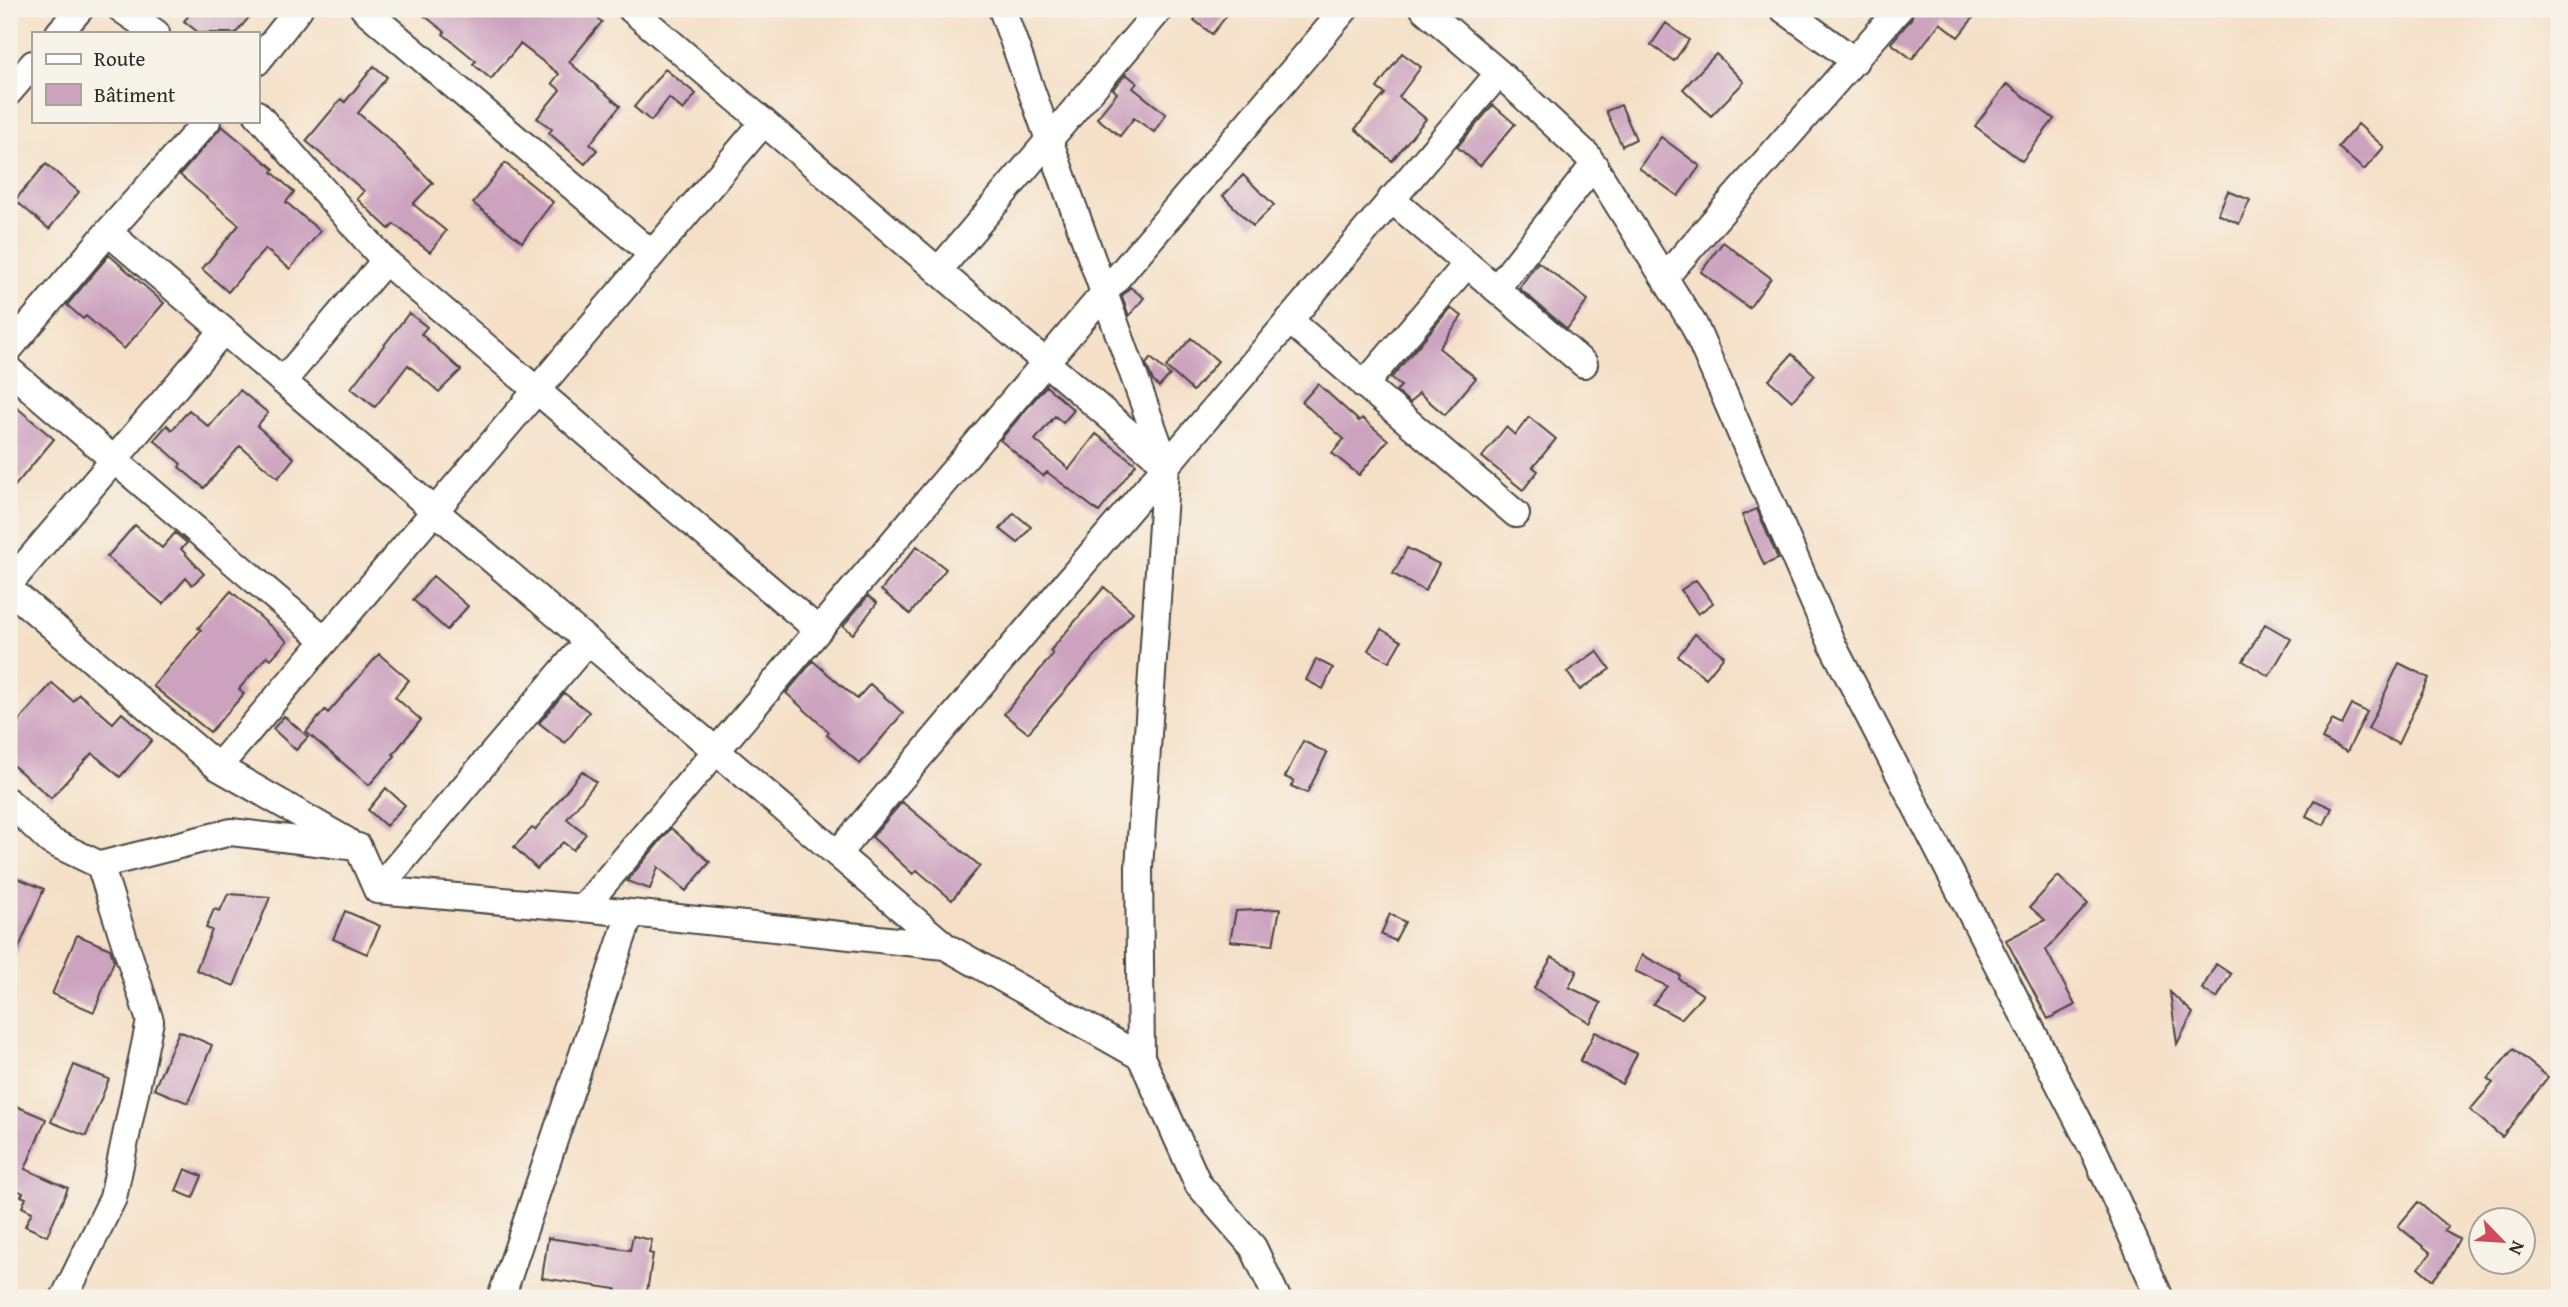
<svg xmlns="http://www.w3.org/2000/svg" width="2568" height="1307" font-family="'Gentium Book Plus',serif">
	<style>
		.building { fill: #cca2bf }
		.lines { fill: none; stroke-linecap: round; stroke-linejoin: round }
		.minor-casing { stroke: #494642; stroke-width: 30 }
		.minor { stroke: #fff; stroke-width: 26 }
	</style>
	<rect width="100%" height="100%" fill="#f7f3e8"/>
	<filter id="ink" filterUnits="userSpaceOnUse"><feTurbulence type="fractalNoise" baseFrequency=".0143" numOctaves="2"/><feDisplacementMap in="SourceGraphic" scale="14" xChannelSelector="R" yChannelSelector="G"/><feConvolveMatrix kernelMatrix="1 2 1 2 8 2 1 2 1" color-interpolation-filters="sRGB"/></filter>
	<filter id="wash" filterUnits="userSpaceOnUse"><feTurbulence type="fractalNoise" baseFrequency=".00686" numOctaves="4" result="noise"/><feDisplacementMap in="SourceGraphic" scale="28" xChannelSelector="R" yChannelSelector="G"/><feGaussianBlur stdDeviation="1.57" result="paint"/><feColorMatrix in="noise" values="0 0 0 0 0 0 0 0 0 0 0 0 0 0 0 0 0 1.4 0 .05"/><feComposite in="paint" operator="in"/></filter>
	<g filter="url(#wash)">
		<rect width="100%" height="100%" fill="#f5e0c7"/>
		<g id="blocks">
			<path class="building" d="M194 9H256L236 33H199L184 21Z
				M416 9H585L602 22 569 62 620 106 590 144 597 150 585 164 549 133 552 129 537 118 560 90 552 83 559 74 520 44 491 79 473 64 476 61 443 34 445 32Z
				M1203 9H1232L1212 34 1194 20Z
				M1914 9H1980L1958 37 1940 23 1912 59 1891 43 1911 19Z
				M1666 23 1689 40 1674 61 1651 45Z
				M1402 53 1421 67 1399 97 1426 119 1392 161 1355 129 1385 94 1377 88Z
				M1716 54 1744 82 1711 116 1683 89Z
				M374 66 387 77 358 113 390 140 433 183 413 204 446 231 430 252 394 224 389 229 357 199 364 191 306 141 341 99 345 102Z
				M665 69 696 94 683 110 669 98 651 121 634 107Z
				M1126 74 1137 83 1133 88 1166 114 1154 132 1134 118 1120 136 1097 118 1117 93 1113 89Z
				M2007 84 2054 119 2022 161 1975 126Z
				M1493 105 1515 124 1480 166 1457 147Z
				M1621 105 1636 139 1622 146 1606 111Z
				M2358 124 2384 147 2364 170 2338 147Z
				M222 126 274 169 272 172 294 192 286 202 320 231 290 269 265 249 228 292 202 269 239 225 180 175Z
				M1661 137 1700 166 1678 196 1639 168Z
				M505 163 553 202 522 242 473 203Z
				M46 164 79 192 49 229 15 200Z
				M1243 175 1274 205 1253 226 1223 196Z
				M2228 191 2250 200 2239 224 2218 214Z
				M1723 242 1771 278 1749 308 1701 272Z
				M109 255 164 303 124 349 86 316 83 319 67 305Z
				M1538 262 1588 300 1567 329 1519 288Z
				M1130 287 1144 298 1129 316 1122 296Z
				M1450 308 1462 316 1439 348 1476 378 1445 415 1419 393 1410 403 1396 391 1401 386 1391 378Z
				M409 313 427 327 421 334 461 370 439 392 408 365 375 407 351 388Z
				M1191 338 1218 361 1193 391 1166 367Z
				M1792 354 1815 375 1792 401 1769 380Z
				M1151 358 1170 375 1159 387 1153 381 1146 364Z
				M1318 384 1359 421 1362 418 1388 440 1359 475 1332 453 1344 439 1302 402Z
				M1046 386 1074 410 1063 423 1055 416 1035 440 1069 469 1096 434 1136 464 1099 512 1047 472 1043 476 1000 440Z
				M240 390 268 413 257 426 294 458 278 478 240 446 204 488 179 467 181 464 154 440 167 425 172 430 189 410 209 427Z
				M9 401 54 439 9 493Z
				M1529 417 1556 439 1533 467 1538 471 1523 490 1482 457 1506 427 1515 435Z
				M1757 509 1778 559 1764 565 1742 515Z
				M1014 513 1031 527 1018 543 1000 529Z
				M135 525 162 548 175 533 187 543 181 549 204 574 192 585 186 578 163 604 107 557Z
				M917 546 946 569 910 614 881 590Z
				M1407 548 1439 564 1425 591 1393 574Z
				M433 576 468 606 447 630 413 600Z
				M1696 580 1713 603 1698 614 1681 590Z
				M1104 587 1133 612 1028 733 1004 714 1053 654 1050 651Z
				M231 591 287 641 271 659 267 656 239 689 244 694 210 732 153 686 201 630 198 628Z
				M868 596 877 603 853 634 843 626Z
				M2265 624 2291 639 2269 676 2243 661Z
				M1381 629 1401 641 1389 662 1368 650Z
				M1695 634 1724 656 1706 678 1678 656Z
				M1597 651 1610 669 1580 690 1567 672Z
				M379 654 409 680 395 697 421 720 393 754 395 756 369 785 306 732 325 710 328 713Z
				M1316 659 1333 668 1323 689 1306 680Z
				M813 661 857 699 870 684 903 713 860 764 827 735 829 732 786 693Z
				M2399 663 2429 678 2398 744 2368 729Z
				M52 683 73 701 79 694 113 723 122 713 152 740 120 777 92 753 51 798 9 762V732Z
				M564 693 589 712 565 743 539 723Z
				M2352 705 2367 712 2347 752 2322 739 2332 720 2342 725Z
				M284 716 308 737 296 750 273 729Z
				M1303 741 1327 753 1307 793 1291 786 1294 781 1285 777Z
				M582 771 596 782 567 819 586 834 573 850 563 842 537 869 514 847 532 828 535 830Z
				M386 788 405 805 386 826 368 810Z
				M2314 800 2332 808 2324 825 2306 816Z
				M902 802 980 866 952 900 917 870 913 874 872 837Z
				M671 828 710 862 686 891 658 867 650 889 627 881Z
				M2058 876 2088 904 2046 950 2075 1005 2048 1019 2006 940 2045 920 2030 907Z
				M15 877 44 889 9 971V891Z
				M228 894 270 897 234 986 196 970 212 930 206 928 214 909 220 911Z
				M1280 909 1273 945 1230 941 1236 911Z
				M345 911 380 926 367 954 333 939Z
				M1390 914 1405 922 1395 941 1381 934Z
				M77 935 110 949 114 961 94 1012 52 994Z
				M1642 955 1680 975 1679 979 1703 995 1681 1019 1653 1004 1667 986 1635 971Z
				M1552 957 1577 971 1569 987 1601 1003 1590 1023 1534 988Z
				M2216 964 2231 974 2217 998 2202 989Z
				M2170 992 2193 1013 2177 1044Z
				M179 1031 212 1045 188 1103 154 1089Z
				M1595 1032 1637 1054 1622 1084 1580 1061Z
				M2513 1049 2548 1077 2502 1137 2470 1110 2493 1083 2488 1079Z
				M74 1065 109 1079 86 1136 51 1122Z
				M9 1103 46 1119 25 1169 68 1188 47 1236 25 1226 32 1212 22 1207 26 1198 21 1196 23 1193 17 1190 9 1208Z
				M185 1169 202 1176 193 1198 176 1191Z
				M2418 1202 2448 1227 2444 1231 2459 1239 2446 1264 2433 1280 2419 1268 2431 1253 2398 1226Z
				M633 1236 652 1240 649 1253 653 1254 646 1298H614L616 1289 542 1278 548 1238 630 1250Z"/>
		</g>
	</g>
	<g filter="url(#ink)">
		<use href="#blocks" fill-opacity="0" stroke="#494642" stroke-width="2"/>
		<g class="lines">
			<defs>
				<path id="minor" d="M121 9 156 33
					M364 9 652 254
					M631 9 1165 464
					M1002 9 1166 465 1139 868 1141 1057 1198 1184 1253 1247 1277 1298
					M1424 9 1499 73 1587 155 1694 325 1833 646 2096 1155 2160 1298
					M1783 9 1855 61
					M59 33 80 9
					M257 62 299 9
					M9 92 33 64
					M257 114 385 261 818 630
					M1391 199 1584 364
					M108 232 945 946 1141 1057
					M938 271 1160 9
					M1665 277 1899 9
					M1496 289 1594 165
					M1289 320 1516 514
					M9 349 108 232 207 121
					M9 370 325 640
					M283 381 385 261
					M1364 385 1467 264
					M9 584 223 331
					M9 589 218 767 347 841
					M218 767 764 122
					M9 802 50 841 100 865 231 832 358 847 377 890 583 908 945 946
					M837 854 1499 73
					M377 890 588 641
					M583 908 1345 9
					M64 1298 113 1198 150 1021 100 865
					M501 1298 630 914"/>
			</defs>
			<use href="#minor" class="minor-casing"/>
			<use href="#minor" class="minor"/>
		</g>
	</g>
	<rect width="2568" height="1307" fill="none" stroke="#f7f3e8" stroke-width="35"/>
	<rect x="32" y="32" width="228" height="91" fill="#f7f3e8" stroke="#a5a39c" stroke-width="2"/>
	<rect x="46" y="54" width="35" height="10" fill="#ffffff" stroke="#a5a39c" stroke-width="2"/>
	<text x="94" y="66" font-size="21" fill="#2b2b2b">Route</text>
	<rect x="46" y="84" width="35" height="21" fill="#cca2bf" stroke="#a5a39c" stroke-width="2"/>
	<text x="94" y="102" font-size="21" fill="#2b2b2b">Bâtiment</text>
	<g transform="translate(2502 1241) rotate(115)"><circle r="33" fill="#f7f3e8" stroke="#a5a39c" stroke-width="2"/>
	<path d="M0-5L12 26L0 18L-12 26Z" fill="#d1495b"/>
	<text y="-10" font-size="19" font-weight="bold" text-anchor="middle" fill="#2b2b2b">N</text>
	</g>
</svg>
